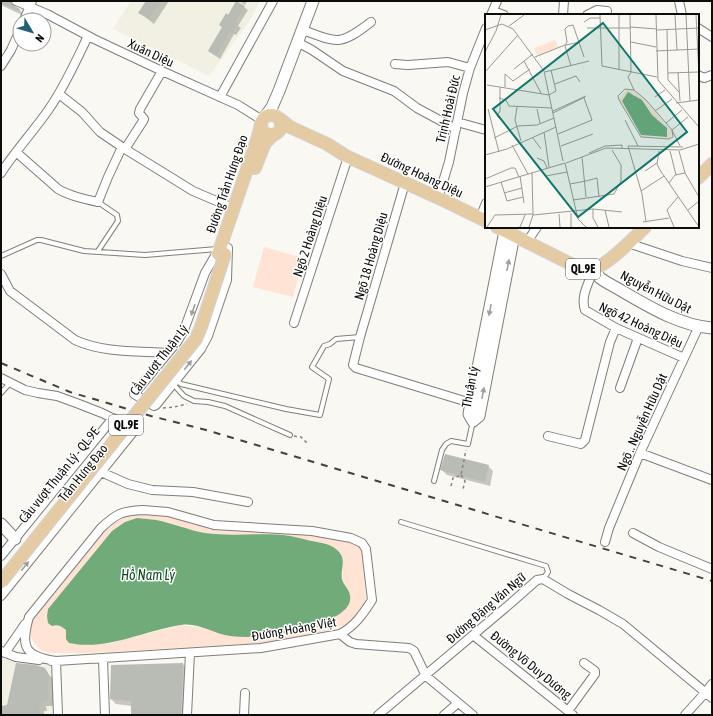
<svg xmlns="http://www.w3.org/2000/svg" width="713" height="716" font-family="'Asap Condensed',sans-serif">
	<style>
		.built { fill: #f2f0e2 }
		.green { fill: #ffe3d4; fill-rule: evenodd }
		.water { fill: #71ab7a }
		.shadow { fill: #0003 }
		.building { fill: #b9bbb5 }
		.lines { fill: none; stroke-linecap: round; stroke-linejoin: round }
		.lane-casing { stroke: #7f7e78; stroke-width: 6 }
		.street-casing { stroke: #7f7e78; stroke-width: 10 }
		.secondary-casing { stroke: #7f7e78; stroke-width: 13 }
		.primary-casing { stroke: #d3d3d3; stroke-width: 14 }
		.path { stroke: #868581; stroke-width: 1.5; stroke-dasharray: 3 3; stroke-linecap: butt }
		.lane { stroke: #fff; stroke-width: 4 }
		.street { stroke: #fff; stroke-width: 8 }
		.secondary { stroke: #fff; stroke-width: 11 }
		.primary { stroke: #e5cba4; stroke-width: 12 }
		.rail { stroke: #43423f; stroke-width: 2; stroke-dasharray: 7 7; stroke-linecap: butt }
		.primary-bridge-casing { stroke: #d3d3d3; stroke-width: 14; stroke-linecap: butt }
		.primary-bridge { stroke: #e5cba4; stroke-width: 12 }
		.oneway { fill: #9e9e9d }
		.labels { text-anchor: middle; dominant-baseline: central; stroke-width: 3; stroke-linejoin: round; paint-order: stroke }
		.shield { fill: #fff; stroke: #555554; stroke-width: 1 }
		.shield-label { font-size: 12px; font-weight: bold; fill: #0c0c0a }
		.street-label { font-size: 13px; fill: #0c0c0a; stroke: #fff }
		.water-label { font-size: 14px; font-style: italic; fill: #0c4e1f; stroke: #fff }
		.inset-road { fill: none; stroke: #9a9a95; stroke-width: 1 }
		.view { fill: #0f766e; fill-opacity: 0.15; stroke: #0f766e; stroke-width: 2 }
		.inset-edge { fill: none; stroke: #0c0c0a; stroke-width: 2 }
	</style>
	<rect width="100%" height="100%" fill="#f9f8f2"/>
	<path class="built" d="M131 1H260L249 22 209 76 113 29Z
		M1 654 50 665 53 671 54 715H1Z"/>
	<path class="green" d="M264 247 303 258 293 297 253 287Z
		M149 513 302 532 350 542 358 546 362 551 366 599 362 608 354 617 344 626 280 642 93 653H51L42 651 35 644 30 635 29 627 36 614 114 520 123 515ZM155 520C172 525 188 530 205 533 224 536 242 534 260 535 274 535 289 538 302 540 312 541 326 542 335 548 350 558 336 574 347 589L336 617 311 626 275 635 229 636 205 628 182 625 107 644 66 639V630C61 625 53 622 47 616L48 609 112 531Z"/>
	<path class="water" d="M137 518C143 519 150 519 156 520 172 523 188 530 205 533 233 537 262 532 290 536 295 537 301 538 307 540 316 542 329 543 336 549 348 559 340 567 342 579 343 584 347 587 349 592 357 612 324 622 311 626 285 634 257 639 230 636 214 634 198 622 181 625 143 631 106 651 69 643L66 639V630C61 626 58 624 52 626L48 623 47 616 48 609 112 531 125 522Z"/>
	<path class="shadow" d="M1 1H14L17 3 15 7 20 10 24 16 1 5Z
		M147 1H169L154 24 139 12Z
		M239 1H247L245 5Z
		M244 7 248 10 238 26 241 28 236 35 234 34 220 59 209 51 223 28 220 25Z
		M488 466 493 471 490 486 447 475 442 470Z
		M183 664 188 669 186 715H132V706L116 704 111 699Z
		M44 669 53 679V706H46L47 711H44V715H1V707L8 706Z"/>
	<path class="building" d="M1 1H11L12 5 20 9 19 11 1 3Z
		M146 1H161L149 19 138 13Z
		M236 1 245 6 235 22 238 23 232 32 230 31 216 56 208 51 222 27 219 25 226 13 228 15Z
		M445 454 489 465 485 482 440 470Z
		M16 663 36 665 45 668 48 673V701L42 702V706H39L40 715H1V706L7 705Z
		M183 663 181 715H131V701L110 699 111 665Z"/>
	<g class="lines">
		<defs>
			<path id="lane" d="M98 251 118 221 117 215 98 202
				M1 256 37 240H41L84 251 145 255 217 249
				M176 380 181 384 286 409 320 415 329 379 312 367 324 346 330 344 336 339 360 337
				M173 384 184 396 194 401 208 402 225 406 290 435
				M1 393 10 383
				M434 481 442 450 446 444 451 441 468 444 473 421
				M401 522 546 566 548 572 543 579"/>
			<path id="street" d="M16 1 47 14 94 39 162 71 238 105 262 120
				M679 1 682 15
				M493 11 504 15
				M491 15 497 1
				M563 15 564 1
				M587 15 597 10 607 11
				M24 20 32 1
				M698 28 712 37
				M303 30C338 43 340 46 371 22
				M297 42 312 50 343 71 394 91 417 108 456 129
				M395 64 408 65 448 62 470 68
				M1 66 11 50 20 30
				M698 75 704 78 712 75
				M59 94 82 112 100 132 125 149 193 191 233 208
				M220 97 273 1
				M457 122 486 130
				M125 149 143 121 144 119 139 113 140 109 162 71
				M16 152 58 189C70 196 84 199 98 202L108 177 122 147
				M1 173C15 151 34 131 49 109 65 86 76 61 88 36
				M405 183 360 337 353 365 356 368 471 403
				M438 198 449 162 463 93 470 68 486 28
				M480 218 486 203
				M527 242 537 227
				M628 243 682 261 712 268
				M219 249 205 273 184 330 177 342 134 394 154 406 156 405 201 349 208 336 227 280 228 248
				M594 269C589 282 580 297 585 310L616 328 684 358
				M1 274 10 291 75 340C103 353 138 351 168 353
				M294 323 348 157
				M1 378 25 390 38 393 57 396 79 404 102 413 131 427 134 431 1 596
				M620 388 638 338
				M548 436 581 444 585 440 610 342 616 328
				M640 453 712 480
				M101 472 128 484 152 490 193 492 248 502
				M143 510 168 512 214 525 312 531 351 538 362 543 366 549 372 600C363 614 355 626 340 634L261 648 56 661C25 656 20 648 29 617L101 528C117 513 122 511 143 510Z
				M633 533 659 547 712 569
				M605 542 609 528 640 453 699 326
				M1 556 113 418
				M340 634 350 642 356 644 409 648 414 651 426 676 473 715
				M473 635 573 715
				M1 651 16 657 39 660
				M5 653 25 624
				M103 659 105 715
				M51 661H56L58 715
				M568 711 595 674V671L584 663
				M187 715 190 653
				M244 715 245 693
				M378 715 511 603 537 580 543 579 568 594 599 610 623 624 712 698
				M444 715 458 703
				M685 715 705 693 712 684"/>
			<path id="secondary" d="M264 118 272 107 279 91 313 1
				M505 231 471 403 469 414 473 421 479 416 514 235
				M594 269 600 278 606 282C639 300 674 325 712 328
				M1 524 15 539"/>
			<path id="primary" d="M261 125a10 10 0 1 1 20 0a10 10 0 1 1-20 0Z
				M280 119 290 127 327 144 346 156 445 201 486 221
				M255 168 265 143 273 135
				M698 178 712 164
				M497 227 575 266C580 268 585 271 590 270 605 268 634 238 645 227
				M218 254 257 140 261 124"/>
		</defs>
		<use href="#lane" class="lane-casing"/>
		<use href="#street" class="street-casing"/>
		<use href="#secondary" class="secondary-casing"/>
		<use href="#primary" class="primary-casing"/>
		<path class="path" d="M163 408 174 407 187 404
			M294 436 301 437 308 444
			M461 475 465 481 463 489
			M451 486 453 478 461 475 466 450"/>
		<use href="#lane" class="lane"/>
		<use href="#street" class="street"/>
		<use href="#secondary" class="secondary"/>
		<use href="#primary" class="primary"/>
		<path class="rail" d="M1 363 70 392 151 416 206 430 712 581"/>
		<defs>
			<path id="primary-bridge" d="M1 582 196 339 201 327 225 254"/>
		</defs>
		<use href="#primary-bridge" class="primary-bridge-casing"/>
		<use href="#primary-bridge" class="primary-bridge"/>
	</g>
	<defs><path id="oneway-solid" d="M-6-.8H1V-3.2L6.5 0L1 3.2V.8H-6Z"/></defs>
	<g class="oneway">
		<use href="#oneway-solid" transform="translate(508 265) rotate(-79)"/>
		<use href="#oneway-solid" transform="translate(193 310) rotate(109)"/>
		<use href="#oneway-solid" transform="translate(490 310) rotate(101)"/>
		<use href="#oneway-solid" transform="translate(188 365) rotate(-52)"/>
		<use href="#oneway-solid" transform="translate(483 393) rotate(-79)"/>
		<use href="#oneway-solid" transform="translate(25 566) rotate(-51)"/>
	</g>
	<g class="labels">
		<g class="shield">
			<rect x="566" y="259" width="34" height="20" rx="3"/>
			<rect x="109" y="415" width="34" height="20" rx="3"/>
		</g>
		<g class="shield-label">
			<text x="583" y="269">QL.9E</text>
			<text x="126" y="425">QL.9E</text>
		</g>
		<g class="street-label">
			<text transform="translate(151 53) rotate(25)">Xuân Diệu</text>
			<text transform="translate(448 109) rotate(-77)">Trịnh Hoài Đức</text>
			<text transform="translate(422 175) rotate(25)">Đường Hoàng Diệu</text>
			<text transform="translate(227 184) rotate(-71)">Đường Trần Hưng Đạo</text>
			<text transform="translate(310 236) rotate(-72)">Ngõ 2 Hoàng Diệu</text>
			<text transform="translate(371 256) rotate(-74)">Ngõ 18 Hoàng Diệu</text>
			<text transform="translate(656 292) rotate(27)">Nguyễn Hữu Dật</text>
			<text transform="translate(641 325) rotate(25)">Ngõ 42 Hoàng Diệu</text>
			<text transform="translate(159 360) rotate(-52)">Cầu vượt Thuận Lý</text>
			<text transform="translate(470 387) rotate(-79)">Thuận Lý</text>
			<text transform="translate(642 422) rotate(-66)">Ngõ .. Nguyễn Hữu Dật</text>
			<text transform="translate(83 473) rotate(-51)">Trần Hưng Đạo</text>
			<text transform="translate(59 475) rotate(-51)">Cầu vượt Thuận Lý - QL.9E</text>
			<text transform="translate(486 608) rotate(-41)">Đường Đặng Văn Ngữ</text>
			<text transform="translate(294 629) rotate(-10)">Đường Hoàng Việt</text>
			<text transform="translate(531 665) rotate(39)">Đường Võ Duy Dương</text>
		</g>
		<g class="water-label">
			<text x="148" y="575">Hồ Nam Lý</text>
		</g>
	</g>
	<g transform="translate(485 14)">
		<rect width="214" height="214" fill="#f9f8f2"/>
		<path d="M70 26 73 33 52 42 49 34ZM141 76H148L158 84 187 118 185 124 157 123 134 85ZM147 79 157 86 167 101 179 110 183 117 180 124 156 121 137 87Z" fill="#ffe3d4" fill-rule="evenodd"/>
		<path d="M143 78 157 86 167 101 182 114V123L156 121 137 87Z" fill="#71ab7a"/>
		<path class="inset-road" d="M115 1 117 52 172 63M145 1 146 58 143 63 149 76M171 1 173 66 214 113M190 1 192 36M201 1 205 87M211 1 214 62M99 8 105 4H115M24 12 39 1M83 12 80 15 82 28 80 32 86 52M83 12 88 11 99 43M145 13 172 15M102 14H145M182 15 183 66 194 78M0 16 17 10 28 15 59 57 64 81 71 77 66 56M172 16 214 14M146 28 171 33M81 31 95 28M171 37 214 35M0 38 11 17 16 1M50 43 80 31M39 47 56 79M29 55 48 40M134 56V1M0 58 33 21M60 58 104 47M183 59 214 58M193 59 195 87M70 70 91 62 95 68M2 71 64 81 78 147M15 73V97L12 102 17 107M20 73V60L28 67 45 55M140 75 149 76 161 86 187 116 188 123 184 125 156 123 134 86 133 82ZM170 83 180 76M14 84 21 86 24 92 67 94M191 89 214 86M32 93 30 106 36 127M3 95 14 138M52 95 55 109M68 97 101 82M170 97 187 85M68 99 100 83M140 106 153 132M181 109 197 96M59 118 64 153M73 120 107 106 99 84M9 124 33 112 52 111 69 104M48 124 56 135M27 131 43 160M76 132 108 120M195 132 187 116 203 103M174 137 172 150 175 156 214 213M185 137 191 161M194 137 200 159 214 183M104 139 120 132 137 131V134M0 141 22 135 71 113M97 143 101 183M52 144 59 147 62 154M80 149 93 205 101 213M81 149 121 134 195 136 214 130M160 157 172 149M35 162 39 189M61 162 82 158M0 165 26 154H30L34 163M101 167 112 164 114 183M16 168 22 187 38 183M184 169 190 161 200 159M85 170 101 167M0 173 80 149M156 177 179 162M19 179 37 174M88 186 129 180 136 167V151L127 136M108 195V204L113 213M120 196 124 213M203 196 214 187M74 200 75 213M48 201 108 195 137 198M158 208 184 204M161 208 157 180 143 132 198 133M2 213 10 201 48 200M35 213 40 201M44 213 48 201 47 159M86 213V199M189 213 182 196 193 183"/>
		<path class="view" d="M118 9 202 118 93 203 8 95Z"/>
		<rect width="214" height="214" class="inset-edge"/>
	</g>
	<rect width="713" height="716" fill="none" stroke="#0c0c0a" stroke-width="4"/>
	<g transform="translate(32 32) rotate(128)"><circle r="19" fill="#ffffff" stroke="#9e9e9d"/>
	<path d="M0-3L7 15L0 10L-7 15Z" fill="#1f6275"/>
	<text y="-6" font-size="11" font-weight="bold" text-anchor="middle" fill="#0c0c0a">N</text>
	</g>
</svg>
